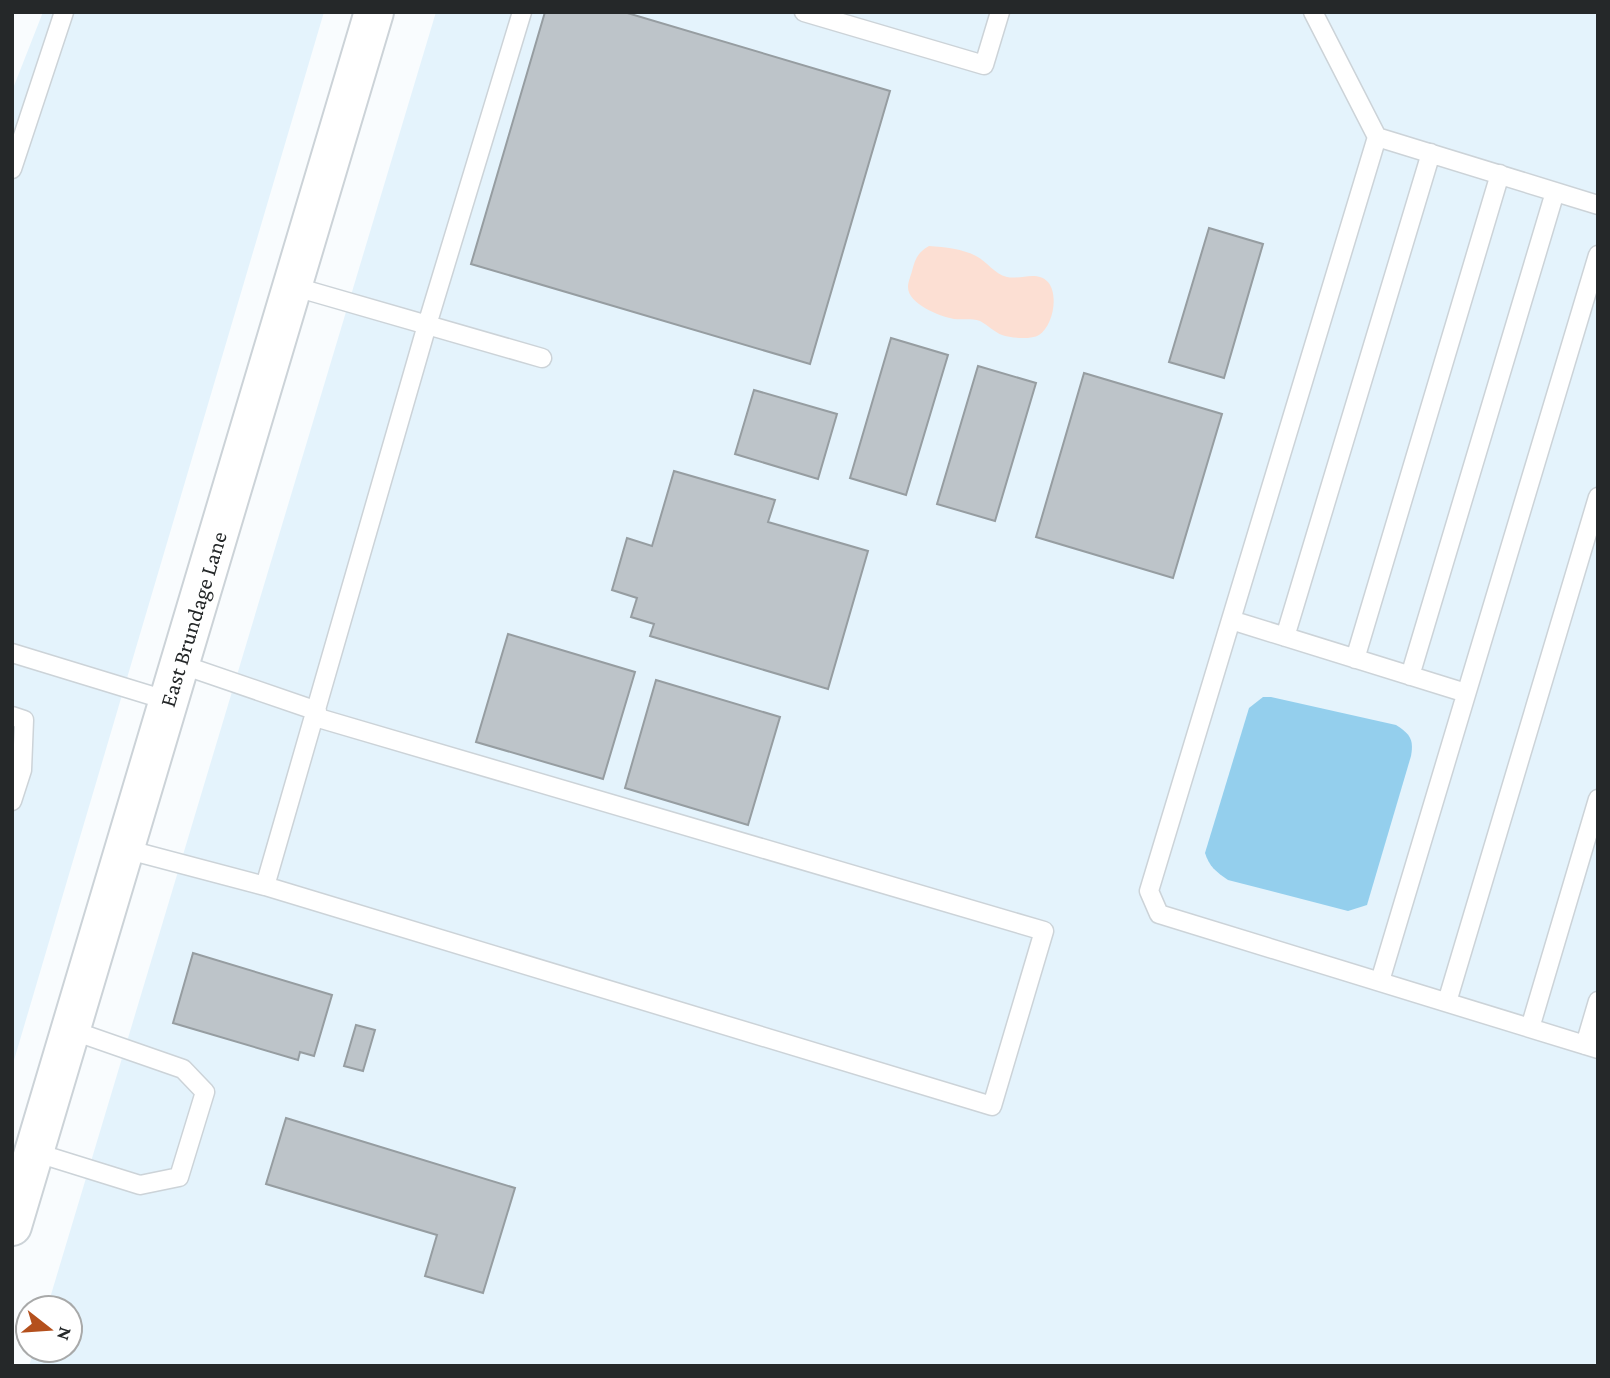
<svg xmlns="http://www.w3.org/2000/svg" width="1610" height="1378" font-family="'Crimson Pro',serif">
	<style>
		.built { fill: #e4f3fc }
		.green { fill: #fcdfd3 }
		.water { fill: #94cfed }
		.building { fill: #bdc4c9; stroke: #969da1; stroke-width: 2 }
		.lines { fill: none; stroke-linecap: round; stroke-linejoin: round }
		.lane-casing { stroke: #ccd3d8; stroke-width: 21 }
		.secondary-casing { stroke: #ccd3d8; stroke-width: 42 }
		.lane { stroke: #fff; stroke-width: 18 }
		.secondary { stroke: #fff; stroke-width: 38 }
		.labels { text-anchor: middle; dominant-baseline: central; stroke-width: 6; stroke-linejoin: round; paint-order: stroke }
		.street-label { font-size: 23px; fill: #252829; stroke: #fff }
	</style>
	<rect width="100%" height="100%" fill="#f9fcfe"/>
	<path class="built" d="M43 12H324L12 1067V91Z
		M436 12H1598V1366H29L34 1350H70V1308H47Z"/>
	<path class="green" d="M929 246C945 247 963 249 976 256 988 262 994 274 1007 277 1020 280 1037 270 1048 282 1059 295 1053 326 1039 335 1031 340 1011 338 1002 335 994 332 988 325 980 321 971 318 963 320 954 319 939 316 908 304 908 287 908 282 911 275 912 271 915 259 918 252 929 246Z"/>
	<path class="water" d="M1263 697H1271L1396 725C1410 734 1414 739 1411 756L1367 905 1348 911 1228 880C1216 872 1209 866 1205 853L1249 708Z"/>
	<path class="building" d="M545 12H624L890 91 810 364 471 264Z
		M1209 228 1263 244 1224 378 1169 362Z
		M891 338 948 355 906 495 850 478Z
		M978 366 1036 383 995 521 937 504Z
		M1084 373 1222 414 1173 578 1036 537Z
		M754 390 837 414 818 479 735 454Z
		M674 471 775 500 768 522 868 551 828 689 650 636 654 624 631 617 637 598 612 590 627 538 652 546Z
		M508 634 635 672 603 779 476 742Z
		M656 680 780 717 748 825 625 788Z
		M193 953 332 995 314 1056 300 1052 298 1060 173 1023Z
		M356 1025 375 1030 363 1071 344 1066Z
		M286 1118 515 1188 483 1293 425 1276 437 1235 266 1184Z"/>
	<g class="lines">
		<defs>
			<path id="lane" d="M804 12 984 65 1000 12
				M1313 12 1377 137 1149 891 1159 914 1598 1049
				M1377 137 1598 205
				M12 169 64 12
				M292 286 542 358
				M1231 620 1466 693
				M1285 637 1431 153
				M12 653 169 701
				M1355 659 1500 174
				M180 664 317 711
				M1410 676 1555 192
				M12 716 24 720 22 770 12 801
				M125 849 265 886 992 1106 1044 931 315 717
				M265 886 427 325 522 12
				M1380 981 1598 255
				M1447 1002 1598 497
				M1530 1028 1598 799
				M1585 1045 1598 1001
				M34 1152 140 1185 179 1177 205 1092 183 1069 71 1030"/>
			<path id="secondary" d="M12 1226 374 12"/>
		</defs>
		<use href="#lane" class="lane-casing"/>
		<use href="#secondary" class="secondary-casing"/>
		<use href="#lane" class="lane"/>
		<use href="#secondary" class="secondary"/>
	</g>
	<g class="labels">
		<g class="street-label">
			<text transform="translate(193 619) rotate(-73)">East Brundage Lane</text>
		</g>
	</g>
	<rect width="1610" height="1378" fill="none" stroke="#252829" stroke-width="28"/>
	<g transform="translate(49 1329) rotate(107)"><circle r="33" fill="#ffffff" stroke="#a8a9a9" stroke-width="2"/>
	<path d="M0-5L12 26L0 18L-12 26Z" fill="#b4501d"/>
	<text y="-10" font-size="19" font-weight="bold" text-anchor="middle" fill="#252829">N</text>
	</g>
</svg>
